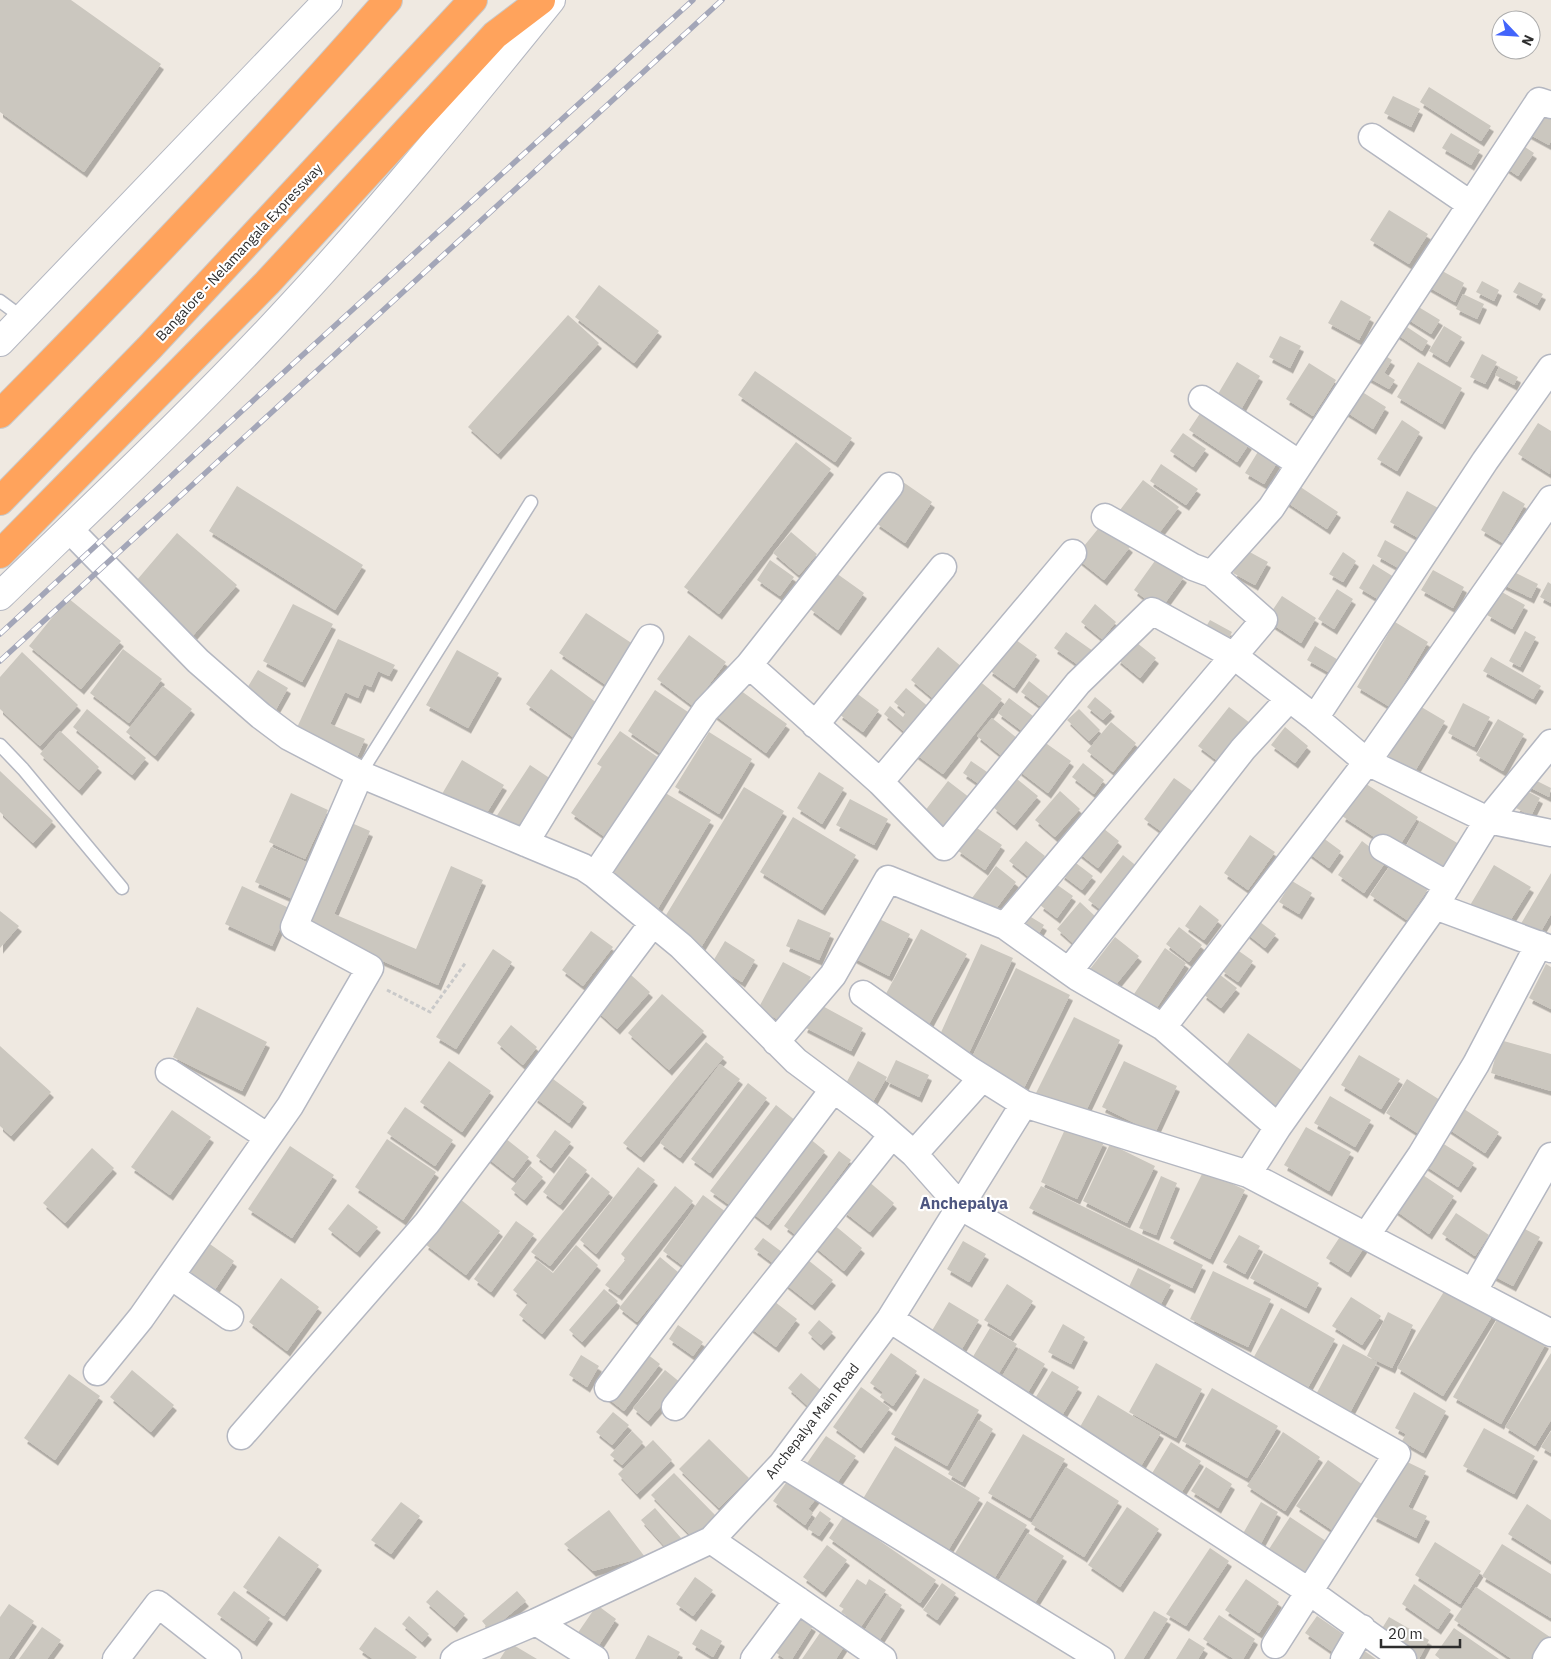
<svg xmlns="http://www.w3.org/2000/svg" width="1551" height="1659" font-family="'IBM Plex Sans',sans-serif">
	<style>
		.building { fill: #cbc7bf; filter: url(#shadow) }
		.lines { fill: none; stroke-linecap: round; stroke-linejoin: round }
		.lane-casing { stroke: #b4b7c1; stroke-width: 15 }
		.street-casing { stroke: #b4b7c1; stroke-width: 29 }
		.secondary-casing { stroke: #b4b7c1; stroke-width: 30 }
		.highway-casing { stroke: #c9c9c9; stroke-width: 30 }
		.path { stroke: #c9c9c9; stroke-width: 3; stroke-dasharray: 4 2.5; stroke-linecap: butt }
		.lane { stroke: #fff; stroke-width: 12 }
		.street { stroke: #fff; stroke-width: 26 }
		.secondary { stroke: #fff; stroke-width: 28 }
		.highway { stroke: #ffa35c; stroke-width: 28 }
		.rail-casing { stroke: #a3a6b8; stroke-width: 5.5 }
		.rail { stroke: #fff; stroke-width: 4; stroke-dasharray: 11; stroke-linecap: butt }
		.labels { text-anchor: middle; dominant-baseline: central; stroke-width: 4.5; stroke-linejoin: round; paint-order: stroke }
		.street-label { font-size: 14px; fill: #2e2e2e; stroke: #fff }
		.quarter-label { font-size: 16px; font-weight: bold; fill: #4d5680; stroke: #fff }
	</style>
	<defs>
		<filter id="shadow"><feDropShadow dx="3" dy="5.5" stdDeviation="0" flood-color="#0004"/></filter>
	</defs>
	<rect width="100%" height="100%" fill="#efe9e1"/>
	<path class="building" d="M0 0H71L161 64 84 172 0 112Z
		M1429 87 1491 126 1481 141 1420 102Z
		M1393 96 1420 109 1411 127 1384 113Z
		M1538 106 1551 112V141L1549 145 1525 132Z
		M1451 133 1480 150 1471 165 1442 148Z
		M1516 141 1534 153 1518 176 1500 164Z
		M1389 210 1428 234 1409 264 1370 240Z
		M1435 267 1464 283 1455 302 1425 285Z
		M1482 281 1499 290 1494 301 1476 292Z
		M1519 282 1543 294 1537 305 1513 292Z
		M599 285 659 331 634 363 575 317Z
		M1463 294 1484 304 1477 319 1456 309Z
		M1341 300 1371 317 1359 340 1328 323Z
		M1412 303 1440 320 1431 334 1404 317Z
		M568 315 599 343 498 454 468 427Z
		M1401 323 1428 341 1422 351 1395 333Z
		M1444 326 1462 337 1447 362 1429 351Z
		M1280 336 1301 346 1290 368 1269 357Z
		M1376 350 1392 360 1384 373 1395 380 1389 389 1362 374Z
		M1482 354 1497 362 1485 384 1470 377Z
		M1237 362 1260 376 1239 413 1215 399Z
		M1418 362 1462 388 1442 424 1397 397Z
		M1309 363 1336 380 1313 416 1286 399Z
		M1499 367 1518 377 1514 385 1495 375Z
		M755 371 852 438 835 462 738 395Z
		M1356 388 1386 407 1373 429 1343 410Z
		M1201 412 1249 444 1237 462 1189 430Z
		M1402 420 1420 432 1397 471 1377 459Z
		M1538 423 1551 431 1550 474 1518 454Z
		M1183 433 1206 449 1193 467 1170 451Z
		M796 442 831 469 719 614 684 587Z
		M1259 450 1278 461 1264 484 1245 473Z
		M1161 464 1198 489 1186 505 1150 481Z
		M1143 480 1179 507 1156 537 1120 510Z
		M903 482 932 502 905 543 876 523Z
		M1293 482 1338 512 1327 529 1282 499Z
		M237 486 363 565 335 610 209 531Z
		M1407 491 1440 509 1422 540 1390 522Z
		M1503 491 1525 504 1503 543 1481 530Z
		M1102 524 1130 547 1104 580 1075 557Z
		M791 532 817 554 799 575 773 553Z
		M177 533 237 585 190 639 131 587Z
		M1385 540 1410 554 1402 570 1377 556Z
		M1246 550 1268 562 1255 585 1233 573Z
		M1343 552 1356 561 1343 582 1329 574Z
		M1157 558 1184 577 1160 610 1134 590Z
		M770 560 794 577 780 596 757 580Z
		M1373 564 1394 577 1381 601 1359 588Z
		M1433 570 1464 587 1453 608 1421 590Z
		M1510 570 1538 584 1531 598 1502 584Z
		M836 573 864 593 838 630 810 609Z
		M1548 582 1551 584V603L1540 597Z
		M1337 589 1353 599 1334 629 1318 619Z
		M1500 591 1525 605 1512 629 1487 615Z
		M1282 596 1316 618 1301 643 1266 620Z
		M68 598 121 641 81 689 29 646Z
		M293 604 333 624 302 682 263 661Z
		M1095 604 1116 622 1102 639 1081 622Z
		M586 613 639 648 612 689 559 653Z
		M1210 620 1232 632 1227 642 1204 630Z
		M1395 622 1428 642 1390 707 1357 687Z
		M1525 631 1536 637 1520 667 1509 661Z
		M1066 632 1093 651 1081 667 1054 648Z
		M689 635 726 662 693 706 657 679Z
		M1012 637 1037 655 1014 688 989 670Z
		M338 639 395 665 389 676 378 671 371 687 364 684 358 698 345 692 330 724 365 739 355 762 294 734Z
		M1132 639 1156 658 1140 678 1117 659Z
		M1315 646 1340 661 1332 674 1307 660Z
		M938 647 962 667 935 700 911 680Z
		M123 649 162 679 129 723 90 693Z
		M457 650 499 673 468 728 426 705Z
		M22 652 78 705 40 746 0 709V677Z
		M1491 657 1541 686 1533 699 1483 671Z
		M551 669 601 706 577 740 526 704Z
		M258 670 288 688 274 713 243 695Z
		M973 676 1002 699 943 774 914 753Z
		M1029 681 1052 699 1044 709 1021 692Z
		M733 685 787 724 766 753 712 713Z
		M163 686 192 709 155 756 126 732Z
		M906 688 930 708 908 735 884 714 890 706 903 717 906 712 894 702Z
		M655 690 688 712 660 753 628 731Z
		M855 692 879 710 863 732 839 714Z
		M1095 697 1112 711 1103 720 1087 707Z
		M1009 698 1033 716 1022 731 998 713Z
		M1463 703 1490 717 1474 747 1448 733Z
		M1418 705 1445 721 1412 776 1386 761Z
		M1229 707 1250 723 1219 762 1198 746Z
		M87 709 146 758 132 775 73 727Z
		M1079 709 1100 730 1089 741 1067 720Z
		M992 718 1017 738 1003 757 977 736Z
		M1498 719 1524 734 1503 771 1476 755Z
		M1111 722 1136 743 1113 772 1087 751Z
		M1285 727 1308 746 1295 763 1271 745Z
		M60 731 99 767 79 790 40 754Z
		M620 731 659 758 605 837 571 813 602 767 597 764Z
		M709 732 752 759 719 814 675 787Z
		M1040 739 1071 761 1048 793 1018 770Z
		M462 760 504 785 483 819 442 794Z
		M971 761 990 774 982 786 963 773Z
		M1083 763 1104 780 1094 794 1072 777Z
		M530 765 554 781 521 833 496 817Z
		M0 771 53 821 33 843 0 812Z
		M819 772 844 788 822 824 797 808Z
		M1529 777 1551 788 1549 797 1525 785Z
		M1174 778 1195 793 1165 834 1144 819Z
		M1017 779 1038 796 1014 825 993 807Z
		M948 781 974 801 947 836 921 816Z
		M1363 782 1418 817 1396 851 1342 816Z
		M744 787 784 811 700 949 660 925Z
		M1525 790 1540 798 1531 816 1516 808Z
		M662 791 711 820 657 910 608 880Z
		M1060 791 1080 809 1055 837 1035 820Z
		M291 793 328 810 305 859 269 842Z
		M850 799 888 819 874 845 836 825Z
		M793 817 856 855 822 910 760 872Z
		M347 821 370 831 334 914 416 949 451 866 483 880 438 985 302 926Z
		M1420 821 1459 844 1440 876 1402 853Z
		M1098 824 1119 841 1098 868 1076 851Z
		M974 826 1002 845 985 870 957 850Z
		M1315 832 1341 851 1329 868 1303 849Z
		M1250 835 1275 852 1248 890 1224 873Z
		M1026 841 1045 856 1029 877 1009 861Z
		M1362 841 1387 860 1364 893 1338 875Z
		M271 847 311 864 295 900 255 882Z
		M1123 855 1139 868 1104 912 1088 900Z
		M1072 860 1093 876 1082 890 1061 874Z
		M1391 864 1428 889 1407 920 1370 895Z
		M1494 865 1531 887 1505 929 1469 907Z
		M996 866 1016 882 992 914 972 898Z
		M1551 873V914L1537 938 1519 927Z
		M1292 881 1312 893 1299 914 1279 902Z
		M1056 884 1073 896 1057 918 1040 905Z
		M242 886 289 908 272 946 225 924Z
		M1080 902 1097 918 1074 944 1057 929Z
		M1200 905 1219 920 1204 940 1185 926Z
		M0 911 19 926 0 948Z
		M1026 914 1044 925 1036 938 1018 927Z
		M871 915 910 934 889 976 850 956Z
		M798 919 831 933 819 960 786 946Z
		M1256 919 1276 934 1265 948 1246 933Z
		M1179 927 1202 945 1189 962 1166 944Z
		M921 929 967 954 928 1026 882 1001Z
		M591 931 613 947 583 986 562 970Z
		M1115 937 1139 956 1114 987 1090 969Z
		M725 941 755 960 742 982 712 963Z
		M981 944 1013 958 969 1053 938 1039Z
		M1165 948 1186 963 1152 1015 1130 1000Z
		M493 949 512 962 456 1049 436 1037Z
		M1236 949 1253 961 1238 982 1221 970Z
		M783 962 811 977 785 1023 758 1009Z
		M1546 964 1551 967V1009L1529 998Z
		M1016 968 1070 995 1023 1090 969 1063Z
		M1219 974 1237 988 1221 1008 1203 994Z
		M631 975 650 992 617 1029 597 1011Z
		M662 994 704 1031 669 1070 628 1033Z
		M817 1003 863 1028 851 1051 804 1027Z
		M197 1007 267 1042 242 1091 173 1057Z
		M1074 1017 1120 1040 1083 1117 1036 1093Z
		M511 1025 537 1047 523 1065 497 1043Z
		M1248 1033 1307 1074 1279 1115 1220 1074Z
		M1500 1040 1551 1054V1091L1491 1073Z
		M706 1042 724 1057 641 1157 623 1143Z
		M0 1046 51 1092 11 1136 0 1126Z
		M1359 1055 1400 1079 1381 1109 1341 1085Z
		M896 1060 929 1075 919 1097 886 1081Z
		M449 1061 491 1091 462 1132 420 1102Z
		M858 1061 887 1077 871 1105 843 1089Z
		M1124 1061 1177 1086 1155 1133 1102 1107Z
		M720 1064 740 1079 680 1158 660 1143Z
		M549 1076 584 1102 569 1123 534 1097Z
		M1407 1079 1440 1100 1419 1134 1386 1113Z
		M748 1083 767 1098 710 1173 691 1159Z
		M1330 1096 1371 1120 1355 1147 1314 1123Z
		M776 1105 796 1121 731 1206 710 1191Z
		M405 1107 453 1140 435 1166 387 1133Z
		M1461 1107 1499 1132 1485 1153 1447 1128Z
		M172 1110 211 1137 170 1195 131 1167Z
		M1067 1125 1104 1142 1077 1199 1041 1182Z
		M1306 1127 1351 1152 1329 1191 1284 1165Z
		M555 1130 571 1142 551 1168 536 1156Z
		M804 1134 825 1151 768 1225 746 1208Z
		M501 1135 529 1157 513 1178 485 1156Z
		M387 1139 436 1172 403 1220 355 1187Z
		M1439 1141 1474 1163 1458 1187 1423 1164Z
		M1110 1144 1155 1166 1127 1223 1083 1201Z
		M290 1146 334 1175 292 1238 248 1209Z
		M92 1148 114 1168 65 1223 43 1203Z
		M839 1151 851 1160 796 1235 784 1226Z
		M569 1156 587 1170 560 1205 543 1192Z
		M530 1166 543 1177 524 1200 511 1189Z
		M638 1167 655 1180 596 1254 580 1240Z
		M1204 1170 1245 1190 1210 1259 1170 1238Z
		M1417 1171 1454 1196 1429 1234 1392 1208Z
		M1161 1176 1177 1183 1156 1235 1139 1228Z
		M592 1177 610 1192 550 1266 531 1252Z
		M868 1181 894 1203 870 1232 843 1211Z
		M675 1186 693 1201 619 1295 605 1285 626 1259 621 1254Z
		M1041 1186 1203 1265 1192 1288 1029 1208Z
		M703 1195 726 1212 686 1268 663 1251Z
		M460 1199 500 1231 466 1275 425 1244Z
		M348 1204 378 1227 357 1252 328 1229Z
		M1456 1213 1489 1235 1475 1256 1442 1234Z
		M827 1219 862 1248 844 1271 809 1242Z
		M516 1221 534 1234 491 1292 474 1279Z
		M1523 1228 1540 1237 1513 1286 1492 1275Z
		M1345 1229 1367 1243 1348 1272 1326 1258Z
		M1239 1235 1260 1246 1245 1274 1223 1262Z
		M763 1238 782 1252 773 1263 754 1249Z
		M963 1241 986 1254 969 1282 947 1269Z
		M207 1242 234 1261 214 1291 186 1272Z
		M576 1245 598 1265 542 1334 519 1315 528 1303 513 1290 537 1260 553 1273Z
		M1264 1253 1319 1283 1306 1308 1250 1278Z
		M803 1256 833 1280 812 1305 783 1282Z
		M660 1257 678 1272 637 1322 619 1308Z
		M1138 1268 1171 1285 1157 1311 1125 1295Z
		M1213 1271 1271 1299 1248 1347 1190 1319Z
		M281 1278 319 1307 287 1351 249 1322Z
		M1007 1284 1033 1301 1010 1336 984 1320Z
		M1448 1285 1494 1313 1443 1396 1397 1368Z
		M604 1289 618 1301 582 1342 569 1330Z
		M1351 1297 1381 1316 1362 1345 1332 1326Z
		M770 1298 797 1319 776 1347 748 1326Z
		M949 1302 979 1320 957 1357 927 1339Z
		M1281 1308 1335 1339 1304 1395 1250 1364Z
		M1388 1312 1413 1325 1392 1368 1367 1356Z
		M1499 1316 1546 1343 1501 1424 1453 1397Z
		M819 1320 833 1332 821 1345 808 1333Z
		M1063 1324 1085 1337 1071 1364 1048 1352Z
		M678 1325 703 1342 693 1356 669 1339Z
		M990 1328 1017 1344 994 1381 968 1365Z
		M1343 1344 1377 1362 1346 1420 1312 1402Z
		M1019 1348 1045 1364 1024 1399 998 1383Z
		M642 1350 660 1364 624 1411 605 1396Z
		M891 1353 917 1371 893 1406 880 1397 883 1392 870 1383Z
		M1551 1353V1420L1535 1446 1505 1427Z
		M581 1355 599 1366 587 1387 569 1375Z
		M1156 1363 1202 1389 1176 1438 1129 1412Z
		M132 1370 174 1405 151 1432 110 1397Z
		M665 1370 681 1383 648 1421 633 1408Z
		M1052 1371 1079 1387 1058 1422 1031 1405Z
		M801 1373 822 1391 809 1407 788 1388Z
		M69 1374 100 1396 55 1460 24 1438Z
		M924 1378 979 1410 947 1466 891 1434Z
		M861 1387 890 1408 861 1448 833 1427Z
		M1212 1388 1278 1426 1247 1478 1182 1441Z
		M1414 1392 1446 1411 1423 1453 1402 1441 1406 1434 1395 1428Z
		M1098 1395 1161 1433 1138 1471 1076 1434Z
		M613 1412 629 1425 612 1445 596 1432Z
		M979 1420 993 1429 962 1482 948 1474Z
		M1484 1428 1535 1456 1514 1494 1463 1466Z
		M632 1431 643 1442 622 1465 610 1455Z
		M1551 1431V1453L1541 1447Z
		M1283 1432 1320 1457 1285 1511 1247 1486Z
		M1023 1434 1065 1459 1030 1518 988 1493Z
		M826 1436 856 1456 835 1486 805 1466Z
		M709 1439 749 1478 719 1508 679 1469Z
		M653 1440 672 1460 637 1494 618 1474Z
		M1171 1442 1201 1461 1178 1498 1148 1480Z
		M895 1446 980 1498 946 1554 861 1502Z
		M1401 1459 1426 1471 1408 1507 1427 1516 1416 1538 1373 1516Z
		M1328 1460 1363 1485 1332 1530 1296 1506Z
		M1066 1467 1119 1501 1084 1557 1031 1524Z
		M1206 1467 1232 1484 1218 1508 1191 1491Z
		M674 1473 716 1516 693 1538 651 1495Z
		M791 1476 818 1496 808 1509 813 1513 805 1525 773 1501Z
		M987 1501 1027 1525 994 1579 954 1555Z
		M401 1502 420 1516 391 1554 371 1540Z
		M1261 1502 1278 1512 1259 1547 1241 1537Z
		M1527 1504 1551 1520V1561L1508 1534Z
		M1127 1507 1159 1529 1120 1587 1088 1565Z
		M655 1508 681 1538 668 1550 641 1520Z
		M609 1510 645 1557 593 1571 564 1544Z
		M820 1511 831 1519 819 1536 808 1529Z
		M844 1516 936 1580 920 1603 829 1538Z
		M1290 1517 1326 1541 1303 1575 1267 1552Z
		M1028 1533 1064 1556 1033 1606 997 1583Z
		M279 1536 319 1565 284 1616 243 1587Z
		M1435 1542 1481 1571 1460 1604 1415 1575Z
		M1502 1544 1551 1574V1618L1482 1576Z
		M827 1545 847 1560 823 1592 803 1577Z
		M1210 1548 1229 1561 1186 1626 1166 1614Z
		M695 1577 713 1590 693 1616 676 1604Z
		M857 1579 866 1585 869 1579 886 1590 858 1631 845 1622 848 1617 841 1612 844 1609 839 1606Z
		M1246 1579 1279 1602 1259 1633 1225 1610Z
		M942 1583 956 1593 937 1620 923 1610Z
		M1414 1584 1451 1610 1438 1629 1402 1604Z
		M1476 1587 1550 1637 1535 1659H1512L1454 1620Z
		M437 1590 465 1614 454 1627 426 1602Z
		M234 1591 270 1618 254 1641 217 1614Z
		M517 1591 526 1601 490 1631 482 1621Z
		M887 1595 902 1605 879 1641 864 1631Z
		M9 1604 34 1621 8 1659H0V1617Z
		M597 1605 616 1619 595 1651 575 1637Z
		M1154 1611 1168 1619 1143 1659H1124Z
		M793 1613 813 1626 792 1659H785L775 1652Z
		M1219 1615 1255 1639 1243 1659H1234L1203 1639Z
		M409 1616 429 1634 422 1642 402 1624Z
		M1317 1616 1349 1638 1337 1655 1305 1633Z
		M1389 1617 1429 1640 1419 1659 1378 1635Z
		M42 1627 61 1640 47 1659H19Z
		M375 1627 417 1657 415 1659H373L359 1649Z
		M1454 1628 1499 1659H1440L1435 1655Z
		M701 1629 722 1641 713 1657 692 1644Z
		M822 1630 845 1645 836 1659H802Z
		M648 1635 680 1652 676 1659H635Z
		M1189 1638 1205 1648 1198 1659H1176Z
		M510 1643 537 1659H500Z
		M1363 1650 1376 1659H1357Z"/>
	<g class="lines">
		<defs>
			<path id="lane" d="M0 301 23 318
				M0 745 23 769 122 888
				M360 774 531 502"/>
			<path id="street" d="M1372 137 1470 204
				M1202 399 1300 464
				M69 529 198 661 261 716 289 737 360 774 583 867 595 875 681 946 796 1061 875 1120 914 1154 961 1207 1397 1454 1275 1645
				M1212 574 1271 508 1539 101 1551 105
				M749 665 880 782 944 847 1078 683 1152 611 1234 656 1315 718 1367 762 1488 820 1551 833
				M1315 718 1485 461 1551 368
				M815 725 943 567
				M880 782 1073 553
				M525 843 650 638
				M1383 848 1448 885
				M595 875 706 710 749 665 890 486
				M1435 906 1551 949
				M1005 926 1264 620 1212 574 1193 567 1105 517
				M1069 971 1243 749 1289 699
				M863 994 970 1070 1024 1104
				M1163 1027 1367 762 1551 499
				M776 1042 833 975 888 879 1005 926 1077 977 1163 1027 1278 1127
				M169 1072 268 1137
				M914 1154 982 1078
				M1248 1174 1551 1333
				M1366 1236 1421 1155 1476 1064 1539 944
				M171 1276 230 1317
				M1473 1292 1551 1156
				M890 1319 1310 1592 1403 1659
				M97 1372 141 1318 290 1106 370 968 294 927 360 774
				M608 1388 833 1090
				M675 1407 892 1135
				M241 1436 427 1223 653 923
				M782 1464 1101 1659
				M711 1540 883 1659
				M536 1622 595 1659
				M116 1659 158 1604 228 1659
				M454 1659 460 1654 536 1622 711 1540 782 1464 890 1319 1024 1104 1248 1174 1278 1127 1435 906 1488 820 1551 743
				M754 1659 798 1600
				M1344 1659 1362 1628
				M1546 1659 1551 1651"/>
			<path id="secondary" d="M0 342 328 0
				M0 596C99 500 199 406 292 305 383 207 467 104 551 0"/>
			<path id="highway" d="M0 414C133 280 263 143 388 0
				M0 501 150 347 473 0
				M0 554 267 283 495 35 541 0"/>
		</defs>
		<use href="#lane" class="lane-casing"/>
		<use href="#street" class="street-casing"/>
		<use href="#secondary" class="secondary-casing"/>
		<use href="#highway" class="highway-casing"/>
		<path class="path" d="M387 990 430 1012 466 962"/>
		<use href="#lane" class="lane"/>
		<use href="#street" class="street"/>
		<use href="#secondary" class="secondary"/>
		<use href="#highway" class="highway"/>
		<defs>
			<path id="rail" d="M0 634 295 362 693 0
				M0 661 722 0"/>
		</defs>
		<use href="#rail" class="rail-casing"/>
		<use href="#rail" class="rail"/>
	</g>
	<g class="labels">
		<g class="street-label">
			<text transform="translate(239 252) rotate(-47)">Bangalore - Nelamangala Expressway</text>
			<text transform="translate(812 1421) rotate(-52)">Anchepalya Main Road</text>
		</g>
		<g class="quarter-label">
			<text x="964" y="1203">Anchepalya</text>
		</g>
	</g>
	<g transform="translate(1516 35) rotate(115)"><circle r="24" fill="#ffffff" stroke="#ababab"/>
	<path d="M0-4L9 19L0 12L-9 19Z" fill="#4264fb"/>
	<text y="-8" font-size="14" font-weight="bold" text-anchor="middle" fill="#2e2e2e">N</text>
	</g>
	<path d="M1381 1639v8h79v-8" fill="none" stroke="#2e2e2e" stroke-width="2.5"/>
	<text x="1388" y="1639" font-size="15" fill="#2e2e2e" stroke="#ffffff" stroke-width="4" paint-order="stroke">20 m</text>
</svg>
